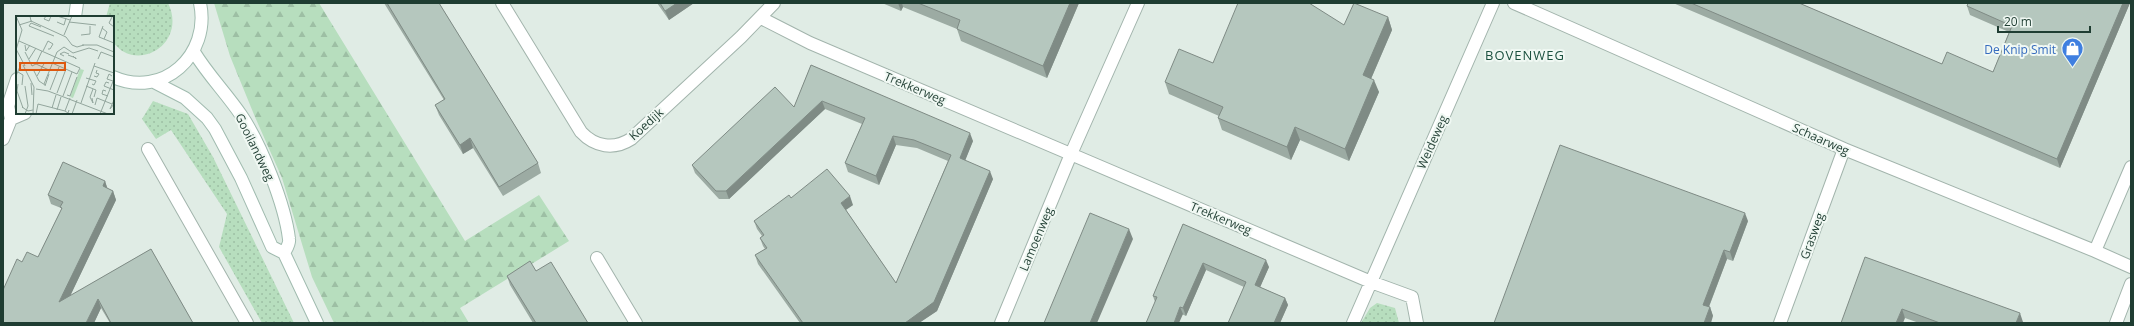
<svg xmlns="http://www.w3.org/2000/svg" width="2134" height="326" font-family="'Open Sans',sans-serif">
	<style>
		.grass { fill: url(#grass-dots) }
		.forest { fill: url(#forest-firs) }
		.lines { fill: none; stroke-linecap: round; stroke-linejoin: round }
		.street-casing { stroke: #a2b4ac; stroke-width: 14 }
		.secondary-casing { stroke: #a0bbaf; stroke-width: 14 }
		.street { stroke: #fff; stroke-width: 12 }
		.secondary { stroke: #fff; stroke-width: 12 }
		.wall { fill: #9caba3 }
		.shaded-wall { fill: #7f8b85 }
		.building { fill: #b5c7be; stroke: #7f8b85 }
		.labels { text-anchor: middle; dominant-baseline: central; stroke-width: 4; stroke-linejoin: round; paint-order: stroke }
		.shop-label { font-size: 12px; fill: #366cbe; stroke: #f0f8f3; text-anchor: end }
		.street-label { font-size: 12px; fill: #1f3d32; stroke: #f0f8f3 }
		.neighbourhood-label { font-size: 13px; letter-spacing: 1px; fill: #1a503e; stroke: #f0f8f3 }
		.inset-road { fill: none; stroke: #93a69d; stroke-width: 1 }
		.view { fill: #de580e; fill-opacity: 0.15; stroke: #de580e; stroke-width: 2 }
		.inset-edge { fill: none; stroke: #1f3d32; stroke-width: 2 }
	</style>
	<defs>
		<pattern id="grass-dots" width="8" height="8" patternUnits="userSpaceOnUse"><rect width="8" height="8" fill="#b7debe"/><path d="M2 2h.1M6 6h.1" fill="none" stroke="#9dbfa4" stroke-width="1.8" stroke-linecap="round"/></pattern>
		<pattern id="forest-firs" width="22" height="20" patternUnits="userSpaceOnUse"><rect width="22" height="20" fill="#b7debe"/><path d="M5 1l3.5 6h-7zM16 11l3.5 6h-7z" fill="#9dbfa4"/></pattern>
	</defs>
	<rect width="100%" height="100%" fill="#e0ece5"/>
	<path class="grass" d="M110 3H168C188 44 136 74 113 42V17H106Z
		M153 101 188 114 213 157 294 323H262L219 247 227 214 171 130 156 139 142 119Z
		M1377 303 1395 308 1399 323H1361L1370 308Z"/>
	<path class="forest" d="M214 3H319L465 241 539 195 569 241 460 308 469 323H334L312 277 282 178 255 117 230 56Z"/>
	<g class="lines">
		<defs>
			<path id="street" d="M502 3 581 132C595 147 614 150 631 139L741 37 774 3
				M1514 3 1844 149 2095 251 2131 267
				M761 18 810 43 1371 282 1412 297 1417 323
				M11 119 8 106 17 79
				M3 139 11 119 25 113
				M148 149 247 323
				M2095 251 2131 167
				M597 258 636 323
				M1001 323 1071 154 1138 3
				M1353 323 1493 3
				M1780 323 1844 149
				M2116 323 2131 284"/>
			<path id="secondary" d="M75 17 77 3
				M194 52C208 75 226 93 241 115 261 144 285 205 289 239 290 244 286 249 284 253
				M113 77C163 99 211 55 200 3
				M154 82 185 98 207 118 215 129 241 178 272 247 284 253 317 323"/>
		</defs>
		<use href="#street" class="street-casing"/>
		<use href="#secondary" class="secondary-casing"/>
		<use href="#street" class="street"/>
		<use href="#secondary" class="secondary"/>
	</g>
	<path class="wall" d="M384 3H439L538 163 541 173 503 196 473 148 463 154 439 115 435 105 444 100Z
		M657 3H694L669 20Z
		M882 3H1079L1047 78 961 41 957 29 903 7 901 11Z
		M1673 3H1799L1942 64 1993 72 2009 32 1970 15 1967 6 1968 3H2130L2060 168Z
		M1388 17 1392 30 1371 79 1379 92 1349 161 1300 140 1291 160 1222 130 1218 118 1219 116 1169 94 1165 82 1344 25Z
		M811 65 973 141 965 160 993 179 937 311 919 323H800L758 264 755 255 765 249 763 246 760 238 762 236 757 229 754 221 791 198 853 205 846 210 896 283 948 161 917 148 896 145 879 185 848 172 845 163 862 124 825 109 729 199H719L695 173 692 165 794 107Z
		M105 181 107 188 113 191 116 200 70 296 151 249 193 323H110L101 308 94 323 22 262 38 257 61 210V208L51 204 48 195Z
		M1748 221 1733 261 1727 259 1709 307H1710L1713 316 1494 323Z
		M1183 224 1269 267 1260 287 1285 298 1288 305 1280 323H1228L1244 287 1206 270 1186 316 1155 302 1153 296Z
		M1865 257 2023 322V323H1919L1905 318Z
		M536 271 588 323H533L510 285 507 276Z"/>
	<path class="shaded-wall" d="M677 3H694L669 20 665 11Z
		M898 3H902L903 7 901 11Z
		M1070 3H1079L1047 78 1043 66Z
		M2123 3H2130L2060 168 2057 159Z
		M1388 17 1392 30 1367 88 1363 75Z
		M1374 80 1379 92 1349 161 1345 149Z
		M822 101 825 109 729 199 726 191Z
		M1295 127 1300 140 1291 160 1287 147Z
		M970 133 973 141 963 166 960 158Z
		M893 136 896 145 879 185 876 176Z
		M470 138 473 148 463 154 460 145Z
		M990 171 993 179 937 311 919 323H905Z
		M105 181 108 190 103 186Z
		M113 191 116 200 63 311 59 302Z
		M850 196 853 205 844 211 841 203Z
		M1745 213 1748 221 1733 261 1730 252Z
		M1129 229 1133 239 1097 323H1090Z
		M1724 250 1727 259 1706 314 1703 305Z
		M1266 260 1269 267 1258 292 1255 285Z
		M1203 263 1206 270 1186 316 1183 308Z
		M1285 298 1288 305 1280 323H1274Z
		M98 299 101 308 94 323H86Z
		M1180 307 1183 314 1179 323H1174Z
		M1710 307 1713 316 1711 323H1704Z
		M1902 309 1905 318 1903 323H1896Z
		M2020 313 2023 322V323H2016Z"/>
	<path class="building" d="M387 3H439L538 163 499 187 470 138 460 145 435 105 445 99Z
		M660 3H677L665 11Z
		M918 3H1070L1043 66 957 29 960 20Z
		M1238 3H1309L1344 25 1354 3 1388 17 1363 75 1374 80 1345 149 1295 127 1287 147 1218 118 1223 107 1165 82 1179 49 1213 63Z
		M1691 3H1799L1942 64 1947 52 1993 72 2012 26 1967 6 1968 3H2123L2057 159Z
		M811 65 970 133 960 158 990 171 934 302 905 323H803L755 255 767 248 760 238 764 235 754 221 789 195 791 198 827 169 850 196 841 203 896 283 951 155 914 140 893 136 876 176 845 163 865 118 822 101 726 191H716L692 165 775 87 794 107Z
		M1560 145 1745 213 1730 252 1724 250 1703 305 1710 307 1704 323H1494Z
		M63 162 105 181 103 186 113 191 59 302 151 249 193 323H111L98 299 86 323H3V290L17 259 22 262 27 252 38 257 62 208 60 207 63 202 48 195Z
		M1090 213 1129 229 1090 323H1044Z
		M1183 224 1266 260 1255 285 1285 298 1274 323H1228L1246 282 1203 263 1183 308 1180 307 1174 323H1146L1157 297 1153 296Z
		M1865 257 2020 313 2016 323H1940L1902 309 1896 323H1841Z
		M530 261 536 271 551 262 588 323H536L507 276Z"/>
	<defs>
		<symbol id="shop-pin" viewBox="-11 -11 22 30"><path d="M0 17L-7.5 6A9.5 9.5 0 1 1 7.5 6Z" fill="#3f7fe0" stroke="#f0f8f3"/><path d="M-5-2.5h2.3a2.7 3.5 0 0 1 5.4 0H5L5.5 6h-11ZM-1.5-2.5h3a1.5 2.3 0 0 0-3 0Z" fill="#fff"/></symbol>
	</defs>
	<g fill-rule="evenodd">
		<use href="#shop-pin" x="2060" y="36" width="25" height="34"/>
	</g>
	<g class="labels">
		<g class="shop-label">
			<text x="2056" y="49">De Knip Smit</text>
		</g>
		<g class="street-label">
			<text transform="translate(915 88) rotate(23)">Trekkerweg</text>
			<text transform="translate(646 124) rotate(-42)">Koedijk</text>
			<text transform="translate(1821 139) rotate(24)">Schaarweg</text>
			<text transform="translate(1432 142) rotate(-66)">Weideweg</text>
			<text transform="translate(255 147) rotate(64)">Gooilandweg</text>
			<text transform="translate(1221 218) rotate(23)">Trekkerweg</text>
			<text transform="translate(1812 236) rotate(-70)">Grasweg</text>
			<text transform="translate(1036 239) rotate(-67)">Lamoenweg</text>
		</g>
		<g class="neighbourhood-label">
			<text x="1525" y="55">BOVENWEG</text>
		</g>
	</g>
	<g transform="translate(16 16)">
		<rect width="98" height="98" fill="#e0ece5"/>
		<path d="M64 53 68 54 57 82 54 81Z" fill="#b7debe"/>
		<path class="inset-road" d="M0 0 6 14 0 34M14 0 15 5 50 21 56 29 61 31 68 29M30 0 28 3 33 5 35 0M41 0 54 4M96 1 93 7 98 11M41 6 48 9 50 2M53 6 80 9M3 9 16 5M87 10 83 21 98 27M25 11 15 7 13 10 38 20M86 12 91 16 88 23M48 19 56 0M65 19 74 18V10M3 25 64 52 61 58 36 47M9 29 10 35 14 29M66 29H81L98 36M0 33 9 50M27 35 32 25 37 28 34 33H32M9 36 16 50 20 48M52 39 60 42V43L57 40M48 40 44 38 48 36 53 38M13 43 20 32M82 43 85 36 98 41M20 48 26 35M20 48 33 54M7 49 18 71 17 98M78 50 98 57M17 53 23 65 29 69M2 56 7 59 6 69M0 60 5 48M21 60 29 46M78 60 81 61 83 58 80 57 81 54M96 60 93 58 91 63 97 65M70 62 80 65 78 69 76 68M15 67 16 79M93 67 90 66 88 70 98 74M2 68 1 75 7 92M28 68 41 36 48 31 57 37 73 32 82 35M29 70 33 58M70 70 80 74 78 81M20 73 32 75 92 98M34 74 43 51M90 75 87 74 86 78 92 80M41 77 50 53M51 79 54 80 61 61M47 80 56 56M76 82 77 87 74 81 77 73M98 84 94 93 98 88M65 87 79 47M79 89 81 82 96 88M6 91 12 95 17 94M36 92 40 79M41 94 45 81M53 94 52 97 49 95 54 82M9 98 12 90 9 70M20 98 22 88 49 95M56 98 61 84M84 98 98 63"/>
		<path class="view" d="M4 47H49V54H4Z"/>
		<rect width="98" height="98" class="inset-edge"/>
	</g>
	<rect width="2134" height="326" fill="none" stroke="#1f3d32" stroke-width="8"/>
	<path d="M1998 26v6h92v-6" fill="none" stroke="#1f3d32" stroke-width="2"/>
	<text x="2004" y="26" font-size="12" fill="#1f3d32" stroke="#f0f8f3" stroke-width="3" paint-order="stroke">20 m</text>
</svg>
